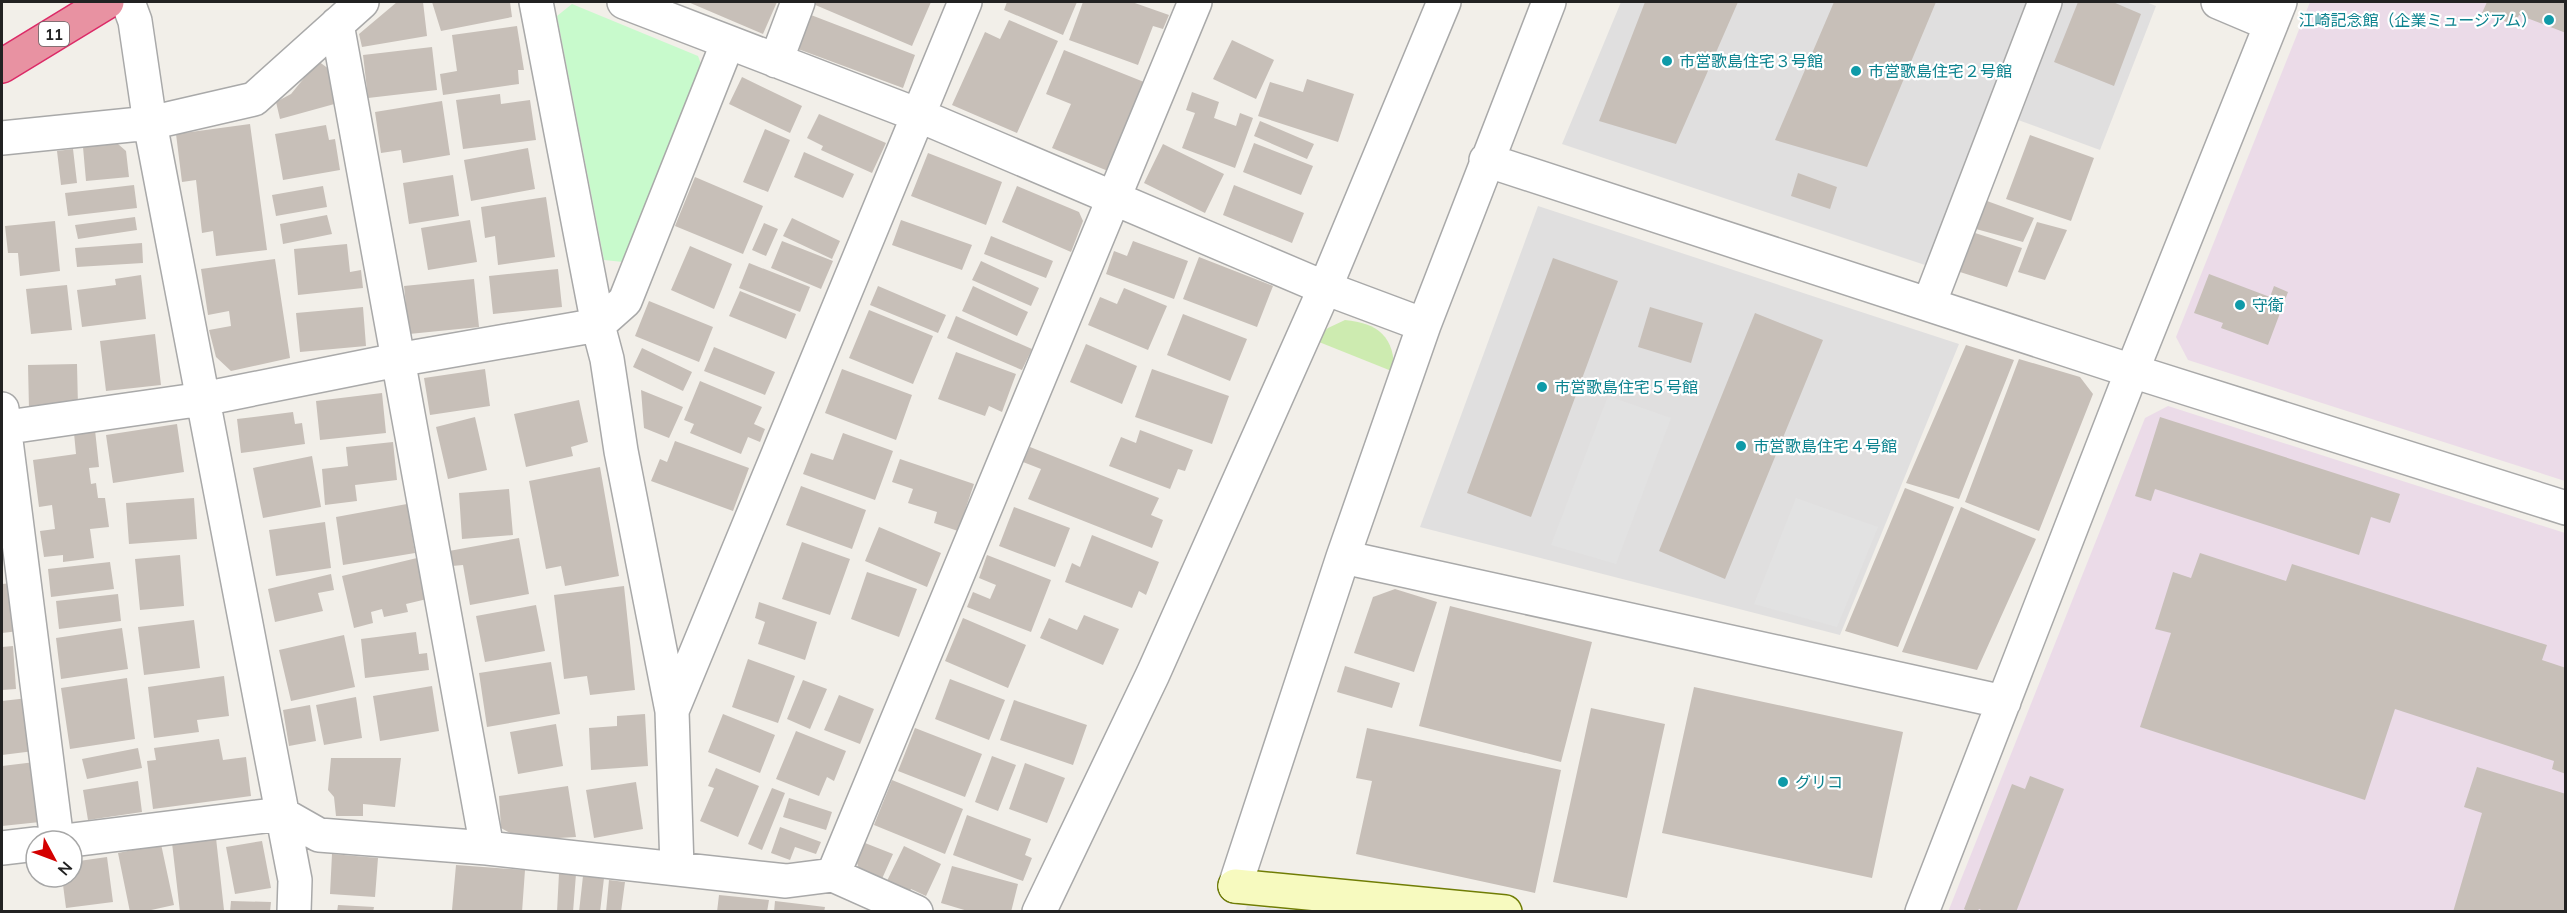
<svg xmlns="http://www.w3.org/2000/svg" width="2567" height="913" font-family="Mulish,'Noto Sans JP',sans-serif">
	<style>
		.residential { fill: #e0dfdf }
		.industrial { fill: #ebdbe8 }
		.grass { fill: #cdebb0 }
		.park { fill: #c8facc }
		.parking { fill: #e2e2e2 }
		.building { fill: #c7bfb8 }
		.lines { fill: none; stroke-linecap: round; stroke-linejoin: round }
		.street-casing { stroke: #a9a9a9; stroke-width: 36 }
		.secondary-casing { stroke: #707d05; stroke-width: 36 }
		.highway-casing { stroke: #dc2a67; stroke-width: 36 }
		.street { stroke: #fff; stroke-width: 33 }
		.secondary { stroke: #f7fabf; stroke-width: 33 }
		.highway { stroke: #e892a2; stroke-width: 33 }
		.culture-dot { fill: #0f9aa8; stroke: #fff; stroke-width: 2 }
		.labels { text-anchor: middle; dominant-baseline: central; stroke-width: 4.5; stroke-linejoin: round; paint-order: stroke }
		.shield { fill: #fff; stroke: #646464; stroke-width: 1.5 }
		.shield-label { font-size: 15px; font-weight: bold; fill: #222 }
		.culture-label { font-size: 16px; fill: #0d838f; stroke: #fff; text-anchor: start }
	</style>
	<rect width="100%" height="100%" fill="#f2efe9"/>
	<path class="residential" d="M1621 2H2146L2156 6 2100 150 1988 109 1931 267 1562 144Z
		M1538 206 1959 344 1840 635 1420 527Z"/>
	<path class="industrial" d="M2310 2H2565V481L2188 360 2176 337Z
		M2168 406 2565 533V911L1948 912 2145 418Z"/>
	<path class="grass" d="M1345 320C1378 323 1395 337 1394 372L1314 340 1328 328Z"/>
	<path class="park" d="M572 4 698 56 705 75 623 262 604 260 557 16Z"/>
	<path class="parking" d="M1608 396 1671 418 1616 564 1551 545Z
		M1796 498 1878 527 1837 627 1754 604Z
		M1247 906 1300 911H1245Z"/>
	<path class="building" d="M397 2H423L427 36 362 47 359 34Z
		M432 2H510L512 17 441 31Z
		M688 2H777L763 34Z
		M814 2H931L912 46 813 4Z
		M1007 2H1077L1063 35 1004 10Z
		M1083 2H1132L1169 15 1163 29 1153 26 1138 65 1069 40Z
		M1645 2H1738L1676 144 1599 121Z
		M1834 2H1936L1867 167 1775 140Z
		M2078 2H2113L2141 14 2114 86 2054 62Z
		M2487 2H2566V33L2519 15 2515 25 2482 13Z
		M811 15 915 55 903 88 798 49Z
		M1009 20 1058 41 1017 133 952 105 985 32 1000 39Z
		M517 26 524 70H518L519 84 443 95 440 74 457 71 452 35Z
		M1232 40 1274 60 1256 99 1213 79Z
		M432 47 437 90 368 98 363 55Z
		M1064 50 1144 82 1108 171 1052 148 1071 104 1046 94Z
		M318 61 333 72 338 103 280 119 276 102 291 94Z
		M742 77 802 106 790 133 729 104Z
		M1307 79 1354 94 1338 142 1258 116 1270 82 1303 92Z
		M1192 92 1219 102 1214 118 1236 126 1240 113 1253 118 1235 168 1182 148 1195 113 1186 110Z
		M500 94 501 104 530 100 536 140 463 149 456 100Z
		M442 101 450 155 403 163 401 150 381 153 375 112Z
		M819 114 886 143 872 173 821 150 823 146 807 138Z
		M1260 121 1314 144 1307 159 1254 136Z
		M250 124 267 250 216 256 213 231 202 233 196 180 182 182 176 134Z
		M326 125 329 140 335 139 340 170 283 180 275 134Z
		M765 129 790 140 768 192 743 182Z
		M2030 135 2094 158 2071 221 2006 199Z
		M1254 143 1313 166 1301 195 1243 172Z
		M118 144 126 151 129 177 86 181 83 147Z
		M1163 144 1224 174 1205 213 1144 183Z
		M528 148 535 189 471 201 464 160Z
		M73 149 77 183 61 185 57 151Z
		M804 152 854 174 843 198 794 177Z
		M928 153 1002 182 986 225 911 196Z
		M1798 173 1837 187 1830 209 1791 196Z
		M453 175 459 216 409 224 403 183Z
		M695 177 763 206 743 254 675 226Z
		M134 185 137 208 68 216 65 193Z
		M1234 185 1304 213 1292 243 1223 215Z
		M323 186 327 207 276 216 272 195Z
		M1017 186 1079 212 1083 221 1071 252 1002 222Z
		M546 197 555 257 498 265 495 236 485 238 481 207Z
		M1987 201 2034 218 2023 242 1976 229Z
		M327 215 332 234 283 244 280 224Z
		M135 217 137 230 78 239 75 225Z
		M792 218 840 241 832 259 783 236Z
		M470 220 477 262 428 270 421 228Z
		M901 220 972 245 962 270 892 245Z
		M55 221 60 271 20 276 18 253H8L5 226Z
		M2037 222 2067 230 2045 280 2018 272Z
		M764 223 778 229 766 256 752 250Z
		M1975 233 2022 248 2007 287 1960 272Z
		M991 236 1053 261 1046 278 984 254Z
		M782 241 833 261 821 289 771 268Z
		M1133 241 1188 261 1174 299 1106 274 1114 251 1127 256Z
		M142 243 143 263 77 267 75 248Z
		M347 244 350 272 361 270 363 288 298 295 294 249Z
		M690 246 732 264 714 309 671 290Z
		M1199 257 1273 286 1257 327 1183 299Z
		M1553 258 1618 281 1531 517 1467 493Z
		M275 259 290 358 231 371 216 357 209 330 231 326 229 311 208 315 201 269Z
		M981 261 1039 288 1031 306 972 280Z
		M749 263 810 287 800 312 739 288Z
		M558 269 562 307 493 314 489 276Z
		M2209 274 2270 297 2274 286 2288 292 2268 345 2221 328 2223 323 2194 313Z
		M141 275 146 319 82 327 77 290 116 285 115 279Z
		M474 279 479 327 409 334 404 286Z
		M67 285 72 330 31 334 26 289Z
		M878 286 946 315 938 333 870 305Z
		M973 286 1028 312 1017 336 962 311Z
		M1124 288 1167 306 1148 350 1088 325 1100 297 1117 304Z
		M740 291 796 314 786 339 729 316Z
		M649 301 713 327 699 362 635 336Z
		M363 307 366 346 300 352 296 313Z
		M1650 307 1703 323 1691 363 1638 347Z
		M869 310 933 336 913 384 849 358Z
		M1755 313 1823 340 1725 579 1659 551Z
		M1183 314 1247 339 1230 381 1167 355Z
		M956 316 1032 349 1022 370 947 338Z
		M155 334 161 385 106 391 100 341Z
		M1086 344 1137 366 1122 404 1070 382Z
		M1966 345 2014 360 1959 499 1906 483Z
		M714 347 775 372 765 395 704 371Z
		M642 348 692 372 683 391 633 367Z
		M956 352 1016 374 1002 412 989 406 985 416 938 399Z
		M2019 359 2080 377 2093 394 2039 531 1965 502Z
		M77 364 78 407 29 409 28 365Z
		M485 369 490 406 430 415 424 378Z
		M842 369 912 395 896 440 825 413Z
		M1152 369 1229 396 1212 444 1135 417Z
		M700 381 762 407 754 424 765 429 760 442 748 437 741 454 690 433 694 424 684 420Z
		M641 390 683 407 669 438 644 428Z
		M382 393 386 433 320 440 316 401Z
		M579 400 588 442 571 447 573 456 526 467 514 414Z
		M293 412 295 424 302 423 305 444 241 453 237 419Z
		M475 417 487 470 448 479 436 427Z
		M2160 417 2400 494 2390 523 2371 517 2359 555 2155 489 2151 501 2135 496Z
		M177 424 184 472 113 483 106 435Z
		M95 430 99 467 89 468 91 484 96 483 98 498H105L109 527 90 529 94 558 63 562V555L44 557 40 531 55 529 52 505 39 507 33 460 76 454 74 433Z
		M1140 430 1193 450 1185 471 1178 469 1170 489 1109 466 1121 437 1136 443Z
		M843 433 893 451 875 500 803 474 811 453 833 460Z
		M675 441 749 468 733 511 651 481 660 459 667 462Z
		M393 442 397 480 355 485 357 501 325 505 322 469 348 466 346 447Z
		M1030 447 1159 498 1151 515 1163 520 1152 548 1028 499 1041 469 1023 462Z
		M312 456 321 507 263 518 253 468Z
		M900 459 974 484 958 531 934 523 937 512 908 503 913 489 892 482Z
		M600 467 619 576 565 586 561 566 546 569 529 481Z
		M801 486 866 510 852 549 786 525Z
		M1905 488 1954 507 1898 647 1845 631Z
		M509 489 513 535 462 539 459 493Z
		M194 498 197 539 129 544 126 503Z
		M407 504 415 553 343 565 336 517Z
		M1014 507 1070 528 1055 567 999 546Z
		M1961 507 2036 539 1977 670 1902 652Z
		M325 522 331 568 276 576 269 530Z
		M879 527 941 553 927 587 865 561Z
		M1092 535 1159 562 1146 595 1139 591 1132 608 1065 582 1072 563 1080 567Z
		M519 538 529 594 470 605 463 565 452 566 449 551Z
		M802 542 850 559 830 615 782 599Z
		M2200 553 2286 581 2292 564 2547 645 2542 660 2566 668V774L2552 769 2554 761 2395 709 2365 800 2140 727 2171 633 2155 629 2173 572 2191 578Z
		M180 555 184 606 140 610 135 559Z
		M987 555 1051 580 1031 632 967 607 973 592 990 599 996 585 979 578Z
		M417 558 427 599 406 604 408 612 384 617 382 609 371 612 373 623 354 628 342 576Z
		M110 562 114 589 51 597 48 569Z
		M867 572 917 589 899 637 851 619Z
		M331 574 334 590 318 593 323 611 275 622 268 589Z
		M13 583 19 631 2 633V584Z
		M624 586 635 690 590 695 587 676 564 679 554 595Z
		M1395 589 1437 602 1414 672 1354 653 1373 597Z
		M118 594 121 621 59 629 56 601Z
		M759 602 817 622 805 660 758 644 765 622 755 618Z
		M536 605 545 651 485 662 476 616Z
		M1450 606 1592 642 1561 762 1419 726Z
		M1084 615 1119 629 1103 665 1040 638 1049 618 1077 630Z
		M963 618 1026 645 1008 688 945 661Z
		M194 620 200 668 144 675 138 627Z
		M122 628 128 669 61 679 56 638Z
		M416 632 419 654 427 653 429 670 365 678 361 639Z
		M344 635 355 687 291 701 279 650Z
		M13 646 16 689 2 690V647Z
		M748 659 795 676 778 723 732 707Z
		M551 662 560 714 487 727 479 673Z
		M1345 666 1400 683 1392 708 1337 692Z
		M224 676 229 716 197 720 199 732 154 738 148 687Z
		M127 678 135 739 70 749 61 688Z
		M950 679 1005 700 989 740 935 719Z
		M803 680 827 689 810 729 787 719Z
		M432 686 439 731 380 741 373 696Z
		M1694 687 1903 732 1872 878 1662 833Z
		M839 695 874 709 860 744 824 730Z
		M356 697 362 738 324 745 316 705Z
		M28 698 34 751 2 755V701Z
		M1014 700 1087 725 1073 765 1000 740Z
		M310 705 316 741 289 746 283 710Z
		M1591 708 1665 724 1627 898 1553 882Z
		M645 714 648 766 591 770 589 728 617 726V716Z
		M723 714 775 735 760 773 708 752Z
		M556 724 563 766 518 774 510 732Z
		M915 728 982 754 965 797 898 771Z
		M1367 728 1561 770 1535 893 1356 854 1372 781 1356 778Z
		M796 731 846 751 834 781 827 777 819 796 776 779Z
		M219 739 223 760 246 757 251 796 153 809 147 761 156 760 154 748Z
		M138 748 142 768 87 779 82 759Z
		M992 756 1016 765 998 811 975 802Z
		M331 758H401L395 807 363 804V816H336L334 797 328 790Z
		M35 762 40 822 2 826V766Z
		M1025 763 1065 778 1047 823 1009 809Z
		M2477 767 2566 794V912H2453L2482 813 2464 807Z
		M716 768 759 786 738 837 700 821 714 788 708 786Z
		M2030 776 2064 789 2016 912H1986L1979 909 1977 912H1969L1964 909 2012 784 2025 789Z
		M892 780 963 809 945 854 874 825Z
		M138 781 142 812 88 820 83 790Z
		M636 782 643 829 594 838 586 790Z
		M568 786 576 837 523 840 501 828 499 796Z
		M772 788 785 793 762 850 748 844Z
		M789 798 832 812 826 830 783 817Z
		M967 815 1031 839 1025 855 1032 858 1023 881 953 855Z
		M780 827 821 842 816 854 795 847 790 860 771 853Z
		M216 838 224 910 180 912 172 843Z
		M262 841 271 888 235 894 226 847Z
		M865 843 893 854 881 881 860 872 857 863Z
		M161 844 174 905 142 912H130L118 853Z
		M904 846 941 864 926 896 911 889 908 894 886 883Z
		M332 854 378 858 375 897 330 894Z
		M107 857 113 902 66 908 62 877H72V862Z
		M456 865 525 870 522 912 452 910Z
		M952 866 1018 884 1011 912H971L941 903Z
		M559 873 576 874 573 912H557Z
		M583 876 604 878 600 912H579Z
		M609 880 625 882 621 912H606Z
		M719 895 769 900 767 912H717Z
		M231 901 271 902 270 912H230Z
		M775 901 825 907 824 912H774Z
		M338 905 374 907 373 912H337Z"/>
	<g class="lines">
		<defs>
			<path id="street" d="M128 2 135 21 150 123 295 880 294 912
				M536 2 598 325 607 359 621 451 672 711 677 868
				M624 2 918 115 1325 288 1424 325
				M2218 2 2270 24
				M337 24 487 848
				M776 61 798 2
				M2 138 150 123 254 99 362 2
				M1486 160 2132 371 2566 508
				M1929 304 2045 2
				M2 409 57 841
				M2 428 203 399 397 360 598 325 625 301 728 42
				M1343 557 2004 702
				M672 711 965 2
				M64 841 282 814 319 835 487 848 786 881 833 875 916 912
				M2 848 36 844
				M833 875 1195 2
				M1235 886 1343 557 1424 325 1549 2
				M1039 912 1153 674 1325 288 1444 2
				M1922 912 2132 371 2280 2"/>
			<path id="secondary" d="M1235 886 1505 912"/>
			<path id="highway" d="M2 66 107 2"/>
		</defs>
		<use href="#street" class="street-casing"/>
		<use href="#secondary" class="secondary-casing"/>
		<use href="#highway" class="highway-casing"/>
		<use href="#street" class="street"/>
		<use href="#secondary" class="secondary"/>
		<use href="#highway" class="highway"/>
	</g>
	<g class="culture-dot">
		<circle cx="2549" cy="20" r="6"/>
		<circle cx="1667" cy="61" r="6"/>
		<circle cx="1856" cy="71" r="6"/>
		<circle cx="2240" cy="305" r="6"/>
		<circle cx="1542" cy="387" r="6"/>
		<circle cx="1741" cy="446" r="6"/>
		<circle cx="1783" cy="782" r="6"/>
	</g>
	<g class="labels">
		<rect class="shield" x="39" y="22" width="30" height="24" rx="4.5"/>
		<g class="shield-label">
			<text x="54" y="34">11</text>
		</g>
		<g class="culture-label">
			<text x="2537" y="20" text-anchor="end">江崎記念館（企業ミュージアム）</text>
			<text x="1679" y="61">市営歌島住宅３号館</text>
			<text x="1868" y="71">市営歌島住宅２号館</text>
			<text x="2252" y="305">守衛</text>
			<text x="1554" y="387">市営歌島住宅５号館</text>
			<text x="1753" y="446">市営歌島住宅４号館</text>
			<text x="1795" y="782">グリコ</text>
		</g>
	</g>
	<rect width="2567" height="913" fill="none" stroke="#222222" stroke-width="6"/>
	<g transform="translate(54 859) rotate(131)"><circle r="28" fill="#ffffff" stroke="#a7a7a7" stroke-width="1.5"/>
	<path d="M0-4.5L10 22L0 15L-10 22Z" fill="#d40000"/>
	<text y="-9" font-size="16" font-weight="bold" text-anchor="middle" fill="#222222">N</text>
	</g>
</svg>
